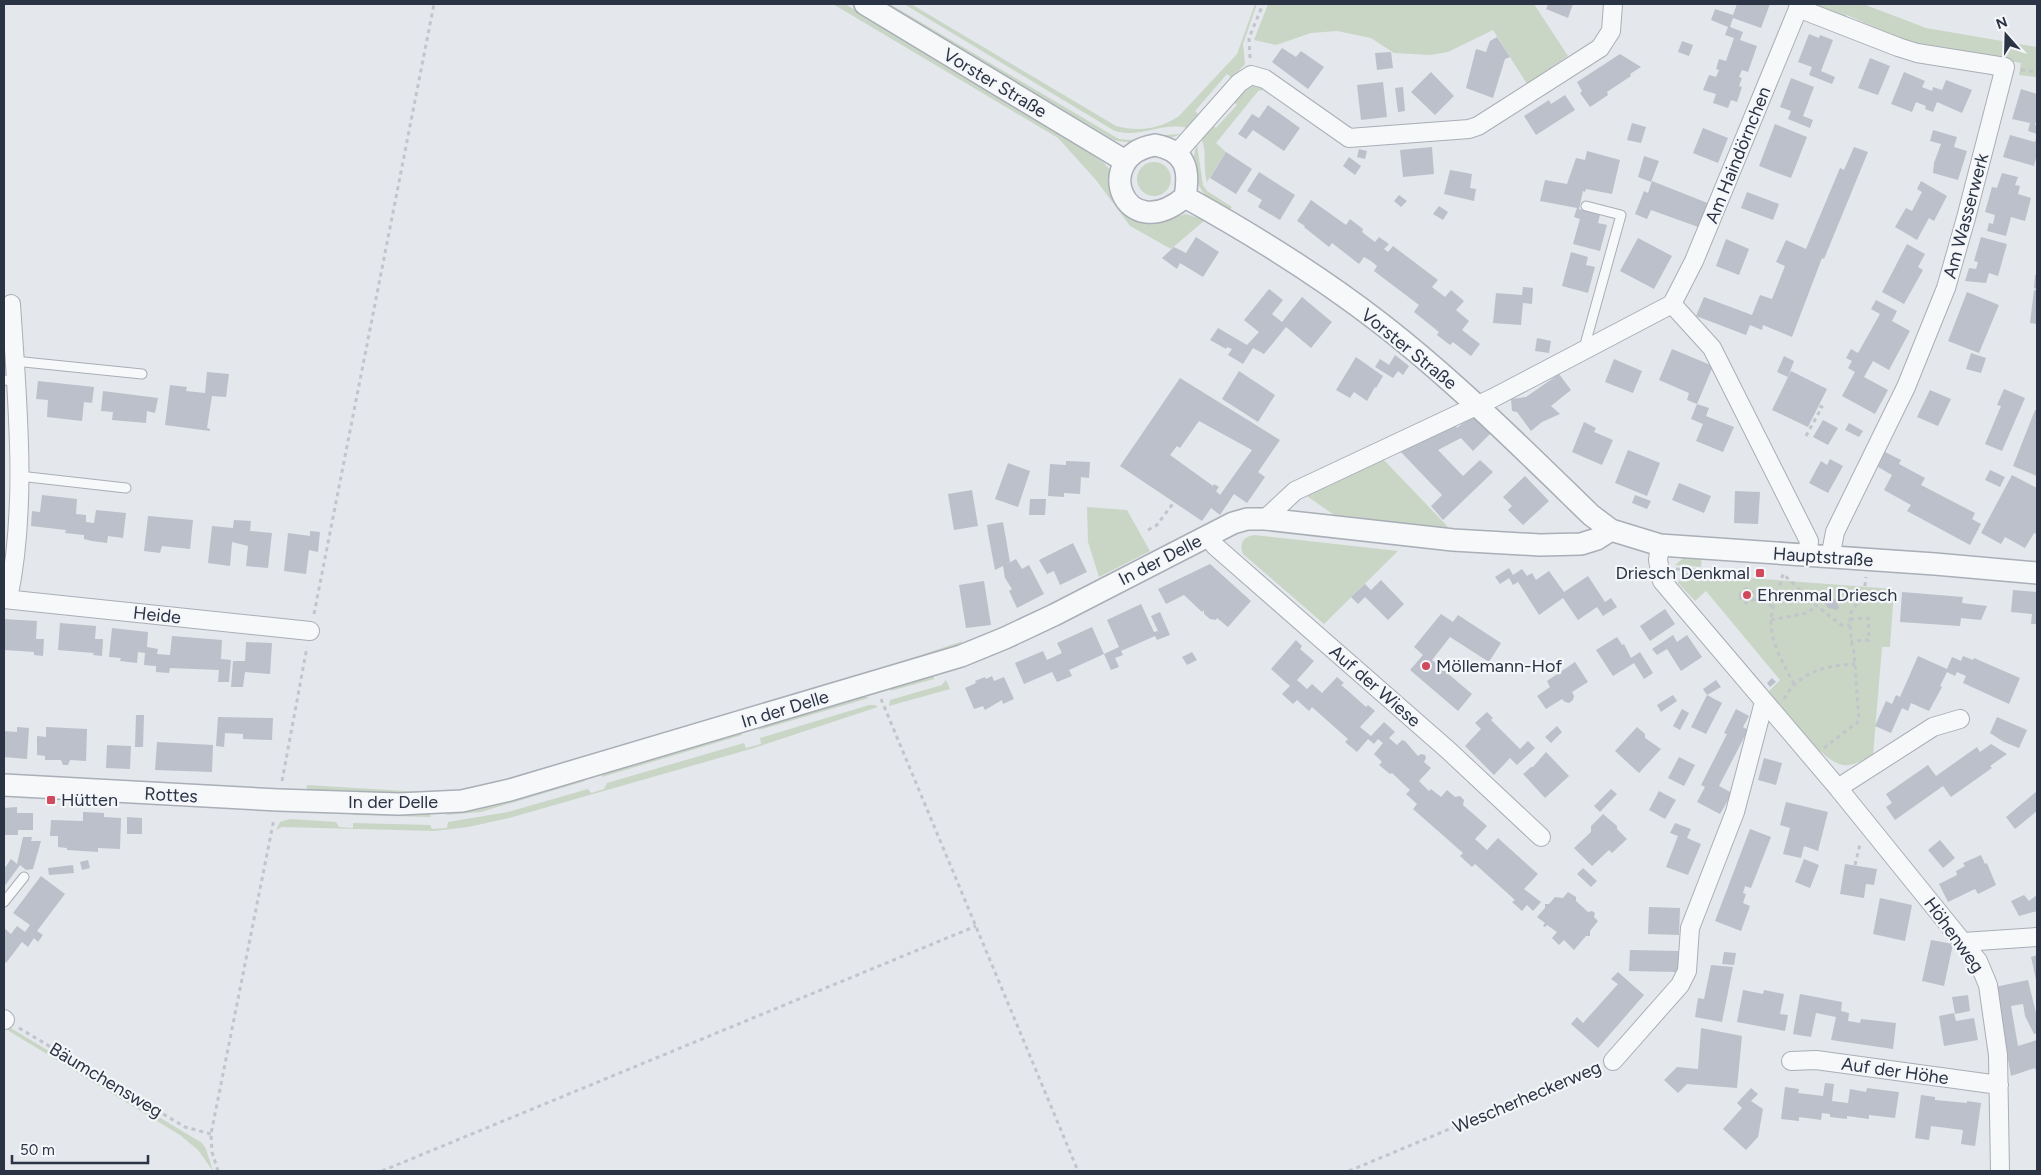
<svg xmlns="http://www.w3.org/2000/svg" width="2041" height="1175" font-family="Figtree,sans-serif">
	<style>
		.green { fill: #c9d6c5 }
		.building { fill: #bbc0ca; fill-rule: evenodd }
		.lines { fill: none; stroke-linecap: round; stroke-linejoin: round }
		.service-casing { stroke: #a9aeb7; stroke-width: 11 }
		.minor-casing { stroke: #a9aeb7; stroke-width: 20 }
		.tertiary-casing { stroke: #a9aeb7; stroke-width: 24 }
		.path { stroke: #c2c5cb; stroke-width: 3; stroke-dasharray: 4 4; stroke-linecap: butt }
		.service { stroke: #f7f8fa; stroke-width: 9 }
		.minor { stroke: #f7f8fa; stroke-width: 18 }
		.tertiary { stroke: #f7f8fa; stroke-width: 21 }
		.poi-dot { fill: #d1495b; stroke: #f4f6f9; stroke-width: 2 }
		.labels { text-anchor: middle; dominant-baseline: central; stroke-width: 4.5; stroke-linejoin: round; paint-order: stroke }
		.street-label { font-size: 18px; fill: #2b3445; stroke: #f4f6f9 }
		.poi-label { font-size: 18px; fill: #2b3445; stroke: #f4f6f9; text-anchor: start }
	</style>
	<rect width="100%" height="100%" fill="#e4e7ec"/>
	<path class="green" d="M833 4H845L1070 140 1104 163 1109 169 1113 181 1161 220 1186 214 1205 220 1171 249 1130 226 1096 180 1058 138Z
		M882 4H890L1119 139 1133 140 1150 136 1181 134C1167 141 1130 145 1114 140Z
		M904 4H911L1116 126C1138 132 1160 129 1179 116L1237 54 1255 4H1257L1243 44 1245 64 1232 78 1227 74 1195 111 1199 115 1187 128C1163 121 1137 140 1113 130Z
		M1268 4H1534L1568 56 1527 84 1493 30 1448 52 1430 55 1394 53 1371 38 1337 31 1311 33 1276 45 1254 40Z
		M1818 4H1863L1926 28 2037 47V77L2019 75 2021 63 1914 45 1847 15 1845 18 1823 9Z
		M1253 85 1264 88 1261 91 1259 90 1216 143 1226 152 1207 182C1202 167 1208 152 1201 138L1212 125 1216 128 1237 105 1233 101 1245 89Z
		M1197 145 1203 185 1207 191 1232 207 1228 211C1208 199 1198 194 1195 169 1194 160 1193 153 1197 145Z
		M1137 179a17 17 0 1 1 34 0a17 17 0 1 1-34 0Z
		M1382 458 1449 528 1337 517 1304 494Z
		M1087 507 1127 510 1150 551 1099 577 1088 542Z
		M1254 535 1398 551 1324 624 1243 554C1239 543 1243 537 1254 535Z
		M1686 556H1702L1701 567 1675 565Z
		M1683 573 1894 589 1890 647H1882L1873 755C1865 759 1852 767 1843 765 1820 761 1785 710 1769 691L1780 680 1706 591 1695 601 1678 583Z
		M963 641 958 646 466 793 306 794 307 785 438 793 479 787 870 672Z
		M934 675V679L890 691 893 686Z
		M946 680 950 689 889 706 890 700 942 685Z
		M861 695 869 698 759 730 758 726Z
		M869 705H875L878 707 754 748 509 818 468 827 435 831 282 827 276 830 280 822 290 819 336 822 339 827 353 828V823L430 825 432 829 447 828 448 822 508 812 588 789 591 793 604 789 607 783 744 743 746 748 761 744 760 738Z
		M739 732 742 735 602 777 603 772Z
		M584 778 585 781 481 812 446 815 447 811Z
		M354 811 429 813 431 817 353 815Z
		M4 1024 202 1143 206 1149 213 1171 198 1150 180 1135 4 1028Z"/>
	<path class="building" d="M1548 4H1573L1568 18 1546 9Z
		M1737 4H1770L1761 28 1733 18 1730 27 1743 32 1740 40 1757 46 1748 72 1742 70 1739 77 1742 78 1739 86 1742 87 1737 102 1731 100 1728 108 1713 103 1716 94 1703 90 1709 75 1716 77 1719 70 1716 69 1719 59 1726 61 1734 38 1725 35 1728 27 1711 20 1715 9 1733 15Z
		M1809 34 1819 38 1820 35 1833 40 1821 71 1835 77 1832 84 1809 75 1812 67 1798 62Z
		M1497 37 1510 57 1505 59 1493 98 1466 88 1476 49 1486 52 1490 41Z
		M1682 41 1693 45 1689 56 1678 52Z
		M1282 48 1296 57 1301 51 1324 67 1308 89 1272 62Z
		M1391 52 1393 68 1377 70 1375 53Z
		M1620 54 1641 67 1630 74 1631 76 1607 92 1608 95 1590 107 1580 93 1582 91 1577 82Z
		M1870 58 1890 66 1878 95 1858 88Z
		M1431 72 1454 96 1435 115 1411 92Z
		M1904 72 1925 81 1922 87 1932 91 1933 87 1942 90 1946 80 1972 90 1962 113 1937 102 1933 112 1925 109 1926 106 1916 102 1912 112 1891 104Z
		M1791 78 1814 87 1803 116 1813 120 1810 128 1788 119 1791 111 1780 107Z
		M1383 82 1387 117 1361 120 1357 85Z
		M1403 87 1405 111 1398 112 1395 88Z
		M2021 89 2037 94V117L2035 125H2037V134L2028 131 2030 123 2012 119Z
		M1565 95 1575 110 1536 135 1524 116 1549 100 1551 104Z
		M1268 105 1300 128 1284 151 1253 130 1246 139 1238 134 1252 114 1259 118Z
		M1632 123 1646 127 1641 143 1627 140Z
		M1775 124 1807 137 1791 178 1759 166Z
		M1703 128 1728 138 1718 163 1693 153Z
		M1933 130 1957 137 1954 147 1967 151 1958 180 1933 173 1934 163 1941 144 1930 141Z
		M2010 135 2035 142 2037 136V153L2034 166 2003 157Z
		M1432 147 1434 174 1403 177 1400 150Z
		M1854 147 1868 152 1824 259 1822 258 1792 337 1763 325 1762 330 1750 325 1746 335 1696 316 1704 297 1752 315 1760 295 1772 299 1785 266 1776 262 1786 240 1806 249 1840 168 1844 170Z
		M1359 149 1367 151 1365 159 1357 157Z
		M1587 151 1620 160 1612 194 1586 189 1585 192 1583 191 1579 209 1600 215 1598 223 1607 225 1600 251 1573 244 1580 219 1574 217 1577 208 1540 201 1545 180 1567 184 1576 158 1585 160Z
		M1226 152 1252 169 1236 194 1210 178Z
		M1644 156 1659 161 1651 182 1638 177Z
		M1349 157 1361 166 1355 175 1343 166Z
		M1450 170 1472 174 1470 188 1476 189 1474 201 1444 194Z
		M1259 172 1295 195 1280 220 1258 207 1262 200 1247 191Z
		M2002 173 2018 177 2015 185 2020 186 2018 194 2031 198 2025 221 2011 217 2006 236 1987 231 1989 223 1993 224 1995 215 1985 212 1992 187 1997 188Z
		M1652 181 1710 204 1701 228 1651 210 1647 219 1635 214 1644 191 1648 193Z
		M1921 181 1947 196 1934 221 1929 218 1917 240 1895 227 1906 208 1912 211 1922 192 1917 189Z
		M1747 192 1779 204 1773 220 1741 208Z
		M1399 195 1407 201 1401 207 1394 201Z
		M1311 200 1346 225 1350 219 1363 229 1362 232 1375 242 1379 237 1389 244 1384 249 1388 252 1393 246 1438 280 1432 287 1445 297 1451 290 1464 301 1456 310 1469 321 1462 330 1480 344 1471 356 1453 342 1450 345 1437 335 1439 332 1414 312 1419 305 1374 271 1377 266 1371 261 1364 257 1359 264 1332 243 1329 247 1304 227 1305 226 1297 221Z
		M1439 206 1448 212 1443 220 1433 214Z
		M1196 237 1219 252 1203 277 1180 263 1177 269 1162 258 1174 247 1186 253Z
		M1981 237 2007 244 1998 276 1989 273 1986 283 1965 281 1969 268 1976 269 1978 262 1974 261Z
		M1638 238 1672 256 1654 289 1620 271Z
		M1726 239 1749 249 1739 275 1716 266Z
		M1907 244 1925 254 1918 267 1923 270 1904 304 1882 292Z
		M1571 252 1588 257 1586 265 1595 267 1588 293 1562 286Z
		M2035 275H2037V289L2034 288Z
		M1523 287 1533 288 1532 304 1523 303 1521 325 1493 323 1496 293 1522 295Z
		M1269 289 1283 300 1272 314 1282 322 1302 297 1332 322 1311 348 1286 327 1264 354 1253 348 1243 364 1228 355 1232 349 1227 347 1226 349 1210 340 1218 328 1247 345 1259 332 1244 320Z
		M2034 290 2037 291V324L2030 323Z
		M1967 292 1999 305 1979 353 1948 341Z
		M1876 300 1897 311 1892 321 1910 331 1889 370 1873 361 1864 377 1888 390 1875 414 1842 396 1855 372 1848 368 1852 361 1846 358 1851 349 1858 353 1880 314 1871 309Z
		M1537 338 1551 341 1549 353 1535 351Z
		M1672 349 1713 366 1697 404 1687 400 1689 393 1659 380Z
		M1971 353 1986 358 1981 373 1966 369Z
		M1395 355 1409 366 1403 375 1398 371 1393 378 1375 367 1380 359 1389 365Z
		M1784 356 1794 361 1788 377 1777 372Z
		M1356 357 1383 376 1376 388 1375 387 1367 401 1354 392 1350 398 1336 390Z
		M1614 359 1642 371 1633 393 1605 382Z
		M1239 371 1275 395 1258 422 1222 399Z
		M1791 371 1827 389 1808 427 1772 410Z
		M207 372 229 374 226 397 212 396 207 428 210 429V431L165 425 170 385 187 387 186 391 205 393Z
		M1559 374 1571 390 1551 406 1560 414 1542 422 1531 431 1517 412 1512 411 1511 399 1526 397Z
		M1180 378 1280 440 1258 472 1265 477 1247 503 1234 494 1220 515 1211 508 1202 521 1120 466ZM1199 421 1252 450 1220 495 1216 491 1219 487 1214 484 1213 486 1170 455 1177 446 1180 448Z
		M38 381 94 387 92 403 84 402 82 421 47 417 48 400 36 399Z
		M2004 389 2025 398 2002 451 1985 444 2001 406 1997 405Z
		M1930 390 1951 399 1938 426 1917 417Z
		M103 391 158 398 155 413 147 411 146 423 112 420 113 412 101 411Z
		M1697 404 1709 408 1706 416 1734 427 1723 452 1696 441 1703 424 1691 419Z
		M2035 410 2037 411V476L2013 466Z
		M1472 415 1490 434 1473 451 1461 438 1438 450 1463 476 1480 460 1493 472 1443 520 1431 506 1442 495 1399 450 1455 423 1457 428Z
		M1823 420 1838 428 1828 445 1813 437Z
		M1584 422 1596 428 1594 432 1613 440 1602 465 1572 452Z
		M1849 423 1863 431 1859 437 1845 430Z
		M1628 450 1660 463 1647 496 1615 483Z
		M1885 452 1901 460 1899 464 1925 478 1921 485 1975 513 1972 519 1981 524 1970 545 1907 511 1911 505 1884 490 1892 475 1878 467Z
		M1830 459 1843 466 1828 493 1809 483 1821 461 1827 465Z
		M1066 461 1090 462 1089 478 1081 477 1080 494 1064 493V497L1048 496 1050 464 1066 465Z
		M1008 463 1030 471 1018 507 995 499Z
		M1990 470 2005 477 2000 487 1985 480Z
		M2012 475 2037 488V534L2034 533 2025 548 2005 537 2001 544 1981 533Z
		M1525 476 1549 501 1523 525 1508 510 1512 506 1503 497Z
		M1679 483 1711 496 1704 513 1672 500Z
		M972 490 978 526 954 530 948 494Z
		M1735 491 1760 492 1758 524 1734 523Z
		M42 495 77 499 76 514 86 515V522L94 523 96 510 126 513 123 538 108 536 107 543 92 541 84 539V535L65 533 66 530 31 526 32 511 40 512Z
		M1635 495 1651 501 1647 509 1632 503Z
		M1030 499H1046L1045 515H1029Z
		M148 516 193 520 190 549 162 546 160 553 144 551Z
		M234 520 251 521 250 531 272 533 268 568 246 566 248 546 232 542 230 566 208 563 212 526 233 528Z
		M1003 522 1010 562 1005 565 1016 559 1022 569 1029 565 1044 594 1017 608 1009 591 1012 589 1005 578 1003 566 995 570 988 533 987 525Z
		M310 531 320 532 318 552 309 550 306 574 284 571 288 533 310 536Z
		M1073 543 1087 572 1060 585 1054 571 1047 574 1039 560Z
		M1210 564 1251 601 1228 627 1217 618 1216 620 1210 619 1204 614V610L1202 612 1184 595 1166 604 1158 589Z
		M1509 568 1513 575 1522 569 1527 576 1532 573 1536 580 1549 571 1564 592 1588 576 1605 602 1611 598 1617 607 1603 616 1597 607 1578 620 1563 598 1539 615 1518 582 1513 585 1509 578 1500 584 1495 577Z
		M1381 580 1404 604 1388 620 1365 597 1358 604 1351 597 1365 584 1371 590Z
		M984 581 991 625 966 628 959 585Z
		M2013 590 2037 592V624H2031L2032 614 2011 612Z
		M1902 592 1963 597 1962 603 1987 606 1981 620 1961 618 1960 626 1900 622Z
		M1825 598 1835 599 1839 607 1837 610 1828 608 1823 600Z
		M1141 604 1154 632 1158 631 1151 616 1160 612 1170 635 1157 640 1155 636 1121 651 1123 655 1115 658 1119 667 1111 670 1104 654 1119 647 1107 620Z
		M1665 609 1675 624 1650 641 1640 626Z
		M1441 614 1453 622 1458 615 1501 643 1489 662 1450 637 1432 660 1472 694 1458 711 1410 670 1423 655 1414 647Z
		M4 619 37 621 36 639H44L43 656 34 655V652L4 650Z
		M60 623 96 626 95 639H103L102 656 93 655 94 653 58 650Z
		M1092 627 1104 654 1069 670 1072 676 1057 682 1052 672 1024 684 1015 663 1043 651 1047 660 1062 653 1057 643Z
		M112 628 148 632 147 647 158 649 157 654 170 655 172 636 222 640 221 659 231 660 229 682H218L219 670 170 668 169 673 156 672V666L144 665 145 653 138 652 137 663 120 661 121 658 109 657Z
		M1673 635 1677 642 1687 635 1702 657 1681 671 1667 649 1657 655 1652 649Z
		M1617 637 1622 645 1624 644 1631 658 1640 652 1653 673 1644 679 1634 663 1613 676 1596 650Z
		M1296 640 1302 646 1300 649 1314 661 1297 680 1307 689 1312 684 1322 693 1337 677 1344 683 1341 685 1347 690 1366 707 1368 705 1375 711 1360 727 1371 736 1384 722 1395 732 1389 738 1397 745 1402 740 1405 741 1418 756 1421 754 1425 755 1426 758 1424 762 1431 768 1419 781 1429 791 1431 789 1441 797 1447 790 1455 797 1460 796 1464 800 1463 805 1487 826 1475 839 1487 850 1498 838 1538 874 1524 889 1541 902 1533 911 1527 905 1522 911 1512 902 1515 900 1475 864 1472 867 1460 856 1463 853 1413 809 1417 804 1406 794 1410 790 1392 773 1390 774 1379 765 1382 762 1374 754 1383 743 1378 739 1374 744 1368 739 1357 752 1345 742 1348 739 1312 707 1309 711 1297 700 1293 704 1282 694 1290 686 1271 669Z
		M246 642 272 643 270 674 245 672 243 687H231L233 661H245Z
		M1192 652 1197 660 1187 665 1182 657Z
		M1918 656 1947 669 1952 657 1961 661 1963 656 1973 660 1974 658 2020 678 2009 704 1963 683 1966 676 1957 672 1955 676 1947 672 1940 686 1942 687 1929 711 1911 703 1908 711 1902 708 1891 733 1875 726 1886 701 1892 704 1896 695 1900 697Z
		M1575 662 1588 682 1572 692 1574 696 1573 700 1569 703 1565 702 1562 699 1546 709 1537 696 1550 687 1547 681Z
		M992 676 994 681 1004 677 1014 699 1003 704 1002 700 985 710 983 706 974 709 965 688 976 683 975 681 985 677 986 679Z
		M1772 678 1776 682 1770 687 1767 683Z
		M1716 680 1721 687 1707 695 1703 689Z
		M1673 695 1677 701 1661 712 1657 705Z
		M1707 695 1722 703 1706 734 1691 727Z
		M1682 709 1689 713 1680 730 1673 726Z
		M1736 709 1749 716 1743 727 1748 730 1719 786 1732 793 1720 814 1697 802 1705 787 1701 785 1727 734 1724 733Z
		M1487 712 1493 718 1491 720 1520 749 1528 741 1535 748 1517 765 1510 758 1494 775 1465 746 1481 729 1475 723Z
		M136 715H144L143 747H135Z
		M218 717 273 718 272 740 243 739V734L225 733 224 747 216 746Z
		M1997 717 2027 730 2019 748 2004 742 1990 733Z
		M1557 726 1562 732 1551 743 1545 737Z
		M17 727 29 728 27 759 4 757V731L17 732Z
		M46 727 87 729 86 761 70 760 68 765H63L61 760H45V756L37 755V736L46 737Z
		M1637 727 1645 734V738L1661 749 1639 773 1615 751Z
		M157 742 213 745 212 772 155 770Z
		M1991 744 2007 754 1990 766 1992 768 1951 797 1943 786 1895 820 1886 807 1892 803 1886 794 1928 765 1936 776 1977 747 1980 752Z
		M107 745 131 746 130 769 106 768Z
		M1546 752 1569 776 1545 798 1523 774 1531 767H1533Z
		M1679 757 1695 765 1684 786 1668 778Z
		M1764 758 1782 763 1776 785 1758 780Z
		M1611 789 1617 794 1600 812 1594 806Z
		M1659 791 1676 800 1665 819 1649 810Z
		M2037 791V811L2015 829 2006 817Z
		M1786 802 1828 812 1818 851 1804 846 1801 858 1783 854 1790 828 1780 825Z
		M17 807V813H33V830H18V835H4V808Z
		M83 812 104 813V817L121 818 120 849 98 848V852L67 850V848L58 847V836H50L51 820 83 821Z
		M1603 814 1617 826V829L1627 839 1612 853 1609 850 1592 866 1574 848 1591 832V826Z
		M127 817 142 818V834H127Z
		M1675 823 1691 829 1687 838 1701 844 1688 875 1666 867 1678 836 1670 833Z
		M1750 829 1771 837 1751 888 1745 886 1743 893 1746 894 1743 903 1750 906 1741 931 1715 921Z
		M23 837H32L31 841H41L33 869 26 870 20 865 4 887V869L11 859 17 864Z
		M1940 840 1955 858 1943 868 1928 850Z
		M1981 855 1985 864 1987 863 1996 885 1978 894 1975 889 1948 902 1939 884 1957 875 1956 871 1965 866 1963 863Z
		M1804 859 1819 865 1810 888 1795 882Z
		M88 860 90 868 82 870 80 862Z
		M1845 864 1877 869 1874 885 1866 884 1864 898 1840 894Z
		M73 865 74 873 49 875 48 868Z
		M1583 868 1597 881 1591 887 1577 874Z
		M41 876 65 894 37 931 43 935 38 942 34 938 28 947 22 942 6 963 4 961V928L11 934 17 926 25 932 30 925 13 913Z
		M1568 892 1576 897V901L1588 912 1592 911 1595 913 1594 917 1598 921 1590 931V936H1586L1574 950 1564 940 1559 945 1552 938 1557 932 1547 925 1545 927 1543 926 1545 923 1537 917 1545 908V904H1549L1555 897 1563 898Z
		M2024 895 2029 901 2037 895V911L2019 916 2011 901Z
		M1880 898 1912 905 1905 941 1873 934Z
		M1649 907 1680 908 1679 935 1648 934Z
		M1931 940 1953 944 1944 986 1922 981Z
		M1630 950 1678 951V972L1629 971Z
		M1724 952 1736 953 1734 965 1722 964Z
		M2037 955V980H2036L2031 957Z
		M1711 965 1733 967 1722 1022 1695 1017 1698 998 1704 999Z
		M1618 972 1644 995 1598 1048 1571 1024 1577 1017 1583 1023 1618 984 1611 979Z
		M2028 980 2037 1017V1033L2034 1034 2025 1016 2023 1004 2011 1006 2018 1046 2037 1040V1074L2035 1068 2011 1076 1995 987Z
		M1743 990 1763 994 1764 990 1784 994 1780 1014 1788 1015 1785 1031 1737 1022Z
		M1800 994 1842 1002 1841 1011 1849 1013 1848 1021 1860 1023 1861 1019 1896 1023 1893 1049 1831 1040 1836 1017 1816 1013 1811 1037 1793 1034Z
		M1968 995 1970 1011 1955 1014 1952 997Z
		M1954 1013 1956 1021 1974 1018 1978 1040 1944 1046 1939 1016Z
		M1701 1028 1742 1036 1737 1088 1687 1084 1678 1093 1664 1080 1677 1067 1698 1069Z
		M1825 1083 1834 1084 1832 1101 1848 1103 1850 1089 1866 1092 1867 1088 1899 1092 1895 1118 1869 1115V1119L1847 1116V1119L1830 1117V1114L1822 1113 1821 1120 1799 1117V1121L1781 1119 1785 1087 1799 1089 1798 1093 1823 1096Z
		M1751 1088 1758 1094 1751 1101 1763 1109 1758 1137 1746 1150 1723 1129 1742 1108 1737 1103Z
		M1921 1095 1935 1097V1100L1967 1103V1101L1981 1103 1975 1146 1961 1144 1963 1130 1931 1126 1929 1140 1915 1138Z"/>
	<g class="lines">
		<defs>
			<path id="service" d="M1586 206 1621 215 1586 341 1589 348
				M14 361 142 374
				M4 380 16 381
				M19 476 126 488
				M4 902 24 877"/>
			<path id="minor" d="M1798 8 1898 47 1917 53 2005 67 1966 218 1946 288 1906 387 1835 532 1830 558
				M1177 153 1239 83 1251 75 1265 79 1349 138 1469 129 1478 126 1600 48 1611 31 1613 4
				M1672 304 1712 348 1809 541 1807 556
				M1265 519 1295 491 1493 398 1672 304 1694 261 1800 4
				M1207 536 1215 546 1448 750 1541 837
				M1660 545 1658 560 1662 581 1838 788 1978 961 1988 985 1998 1055 2000 1171
				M4 599 310 631
				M8 599C28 505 17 399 11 304
				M1838 788 1933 727 1960 719
				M1963 942 2037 937
				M4 1019 5 1020
				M1613 1061 1680 985 1687 971 1690 928 1735 812 1764 702
				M1791 1061 1816 1060 1999 1085"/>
			<path id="tertiary" d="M865 4 1125 161
				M1155 145C1186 151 1190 169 1185 197 1124 248 1090 156 1155 145Z
				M1185 197C1252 234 1318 275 1379 322 1454 380 1522 448 1591 515L1611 530 1660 545 1935 564 2037 573
				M4 785 278 800 399 804 462 801 510 790 961 656 1005 638 1054 615 1233 523 1247 519H1265L1453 540 1540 545 1581 544 1597 539 1611 530"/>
		</defs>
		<use href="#service" class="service-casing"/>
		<use href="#minor" class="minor-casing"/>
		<use href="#tertiary" class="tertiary-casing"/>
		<path class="path" d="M1250 58 1249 38 1263 4
			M2021 70 2037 72
			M1806 436 1822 407 1819 406
			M1148 530 1157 525 1174 502
			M1676 569 1730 571
			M1740 596a7 7 0 1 1 14 0a7 7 0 1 1-14 0Z
			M1754 599 1774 607
			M314 614 434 4
			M1850 619 1868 618 1869 640 1851 641
			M1771 620 1807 613 1817 606
			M1794 684C1784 665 1770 642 1771 620 1772 605 1779 589 1783 574L1817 606 1841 625H1850
			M881 699 1078 1171
			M1784 699C1798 672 1827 665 1855 664
			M1824 748 1859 721 1854 652 1851 641 1850 619V614L1864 593 1866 577
			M282 781 307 647
			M1855 865 1860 844
			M19 1028 185 1127 211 1134
			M218 1171 212 1152 211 1134 274 819
			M382 1171 976 926
			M1349 1171 1598 1067"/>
		<use href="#service" class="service"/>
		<use href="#minor" class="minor"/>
		<use href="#tertiary" class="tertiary"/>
	</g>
	<g class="poi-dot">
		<rect x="1755" y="568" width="10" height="10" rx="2.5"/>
		<circle cx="1747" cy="595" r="5"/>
		<circle cx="1426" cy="666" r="5"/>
		<rect x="46" y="795" width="10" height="10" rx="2.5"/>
	</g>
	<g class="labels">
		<g class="street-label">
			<text transform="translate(995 83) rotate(31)">Vorster Straße</text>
			<text transform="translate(1738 155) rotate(-68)">Am Haindörnchen</text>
			<text transform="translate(1966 216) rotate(-75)">Am Wasserwerk</text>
			<text transform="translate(1409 349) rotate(39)">Vorster Straße</text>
			<text transform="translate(1823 557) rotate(4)">Hauptstraße</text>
			<text transform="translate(1160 560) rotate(-27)">In der Delle</text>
			<text transform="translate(157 615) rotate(6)">Heide</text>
			<text transform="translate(1375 686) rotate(41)">Auf der Wiese</text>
			<text transform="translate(785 709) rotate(-17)">In der Delle</text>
			<text transform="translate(171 795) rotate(3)">Rottes</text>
			<text x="393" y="802">In der Delle</text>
			<text transform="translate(1954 935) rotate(54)">Höhenweg</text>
			<text transform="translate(1895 1071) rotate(8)">Auf der Höhe</text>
			<text transform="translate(106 1080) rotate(31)">Bäumchensweg</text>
			<text transform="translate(1527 1097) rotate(-23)">Wescherheckerweg</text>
		</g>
		<g class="poi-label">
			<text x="1750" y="573" text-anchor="end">Driesch Denkmal</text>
			<text x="1757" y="595">Ehrenmal Driesch</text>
			<text x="1436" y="666">Möllemann-Hof</text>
			<text x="61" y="800">Hütten</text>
		</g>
	</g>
	<rect width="2041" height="1175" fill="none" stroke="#2b3445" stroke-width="10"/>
	<g transform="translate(2006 35) rotate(340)" stroke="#f4f6f9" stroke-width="4" paint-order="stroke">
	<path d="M0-4L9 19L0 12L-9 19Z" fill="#2b3445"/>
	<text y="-8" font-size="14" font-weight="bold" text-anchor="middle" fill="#2b3445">N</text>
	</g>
	<path d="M12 1155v8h136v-8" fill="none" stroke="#2b3445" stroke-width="2.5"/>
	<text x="20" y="1155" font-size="15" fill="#2b3445" stroke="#f4f6f9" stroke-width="4" paint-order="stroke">50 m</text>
</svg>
